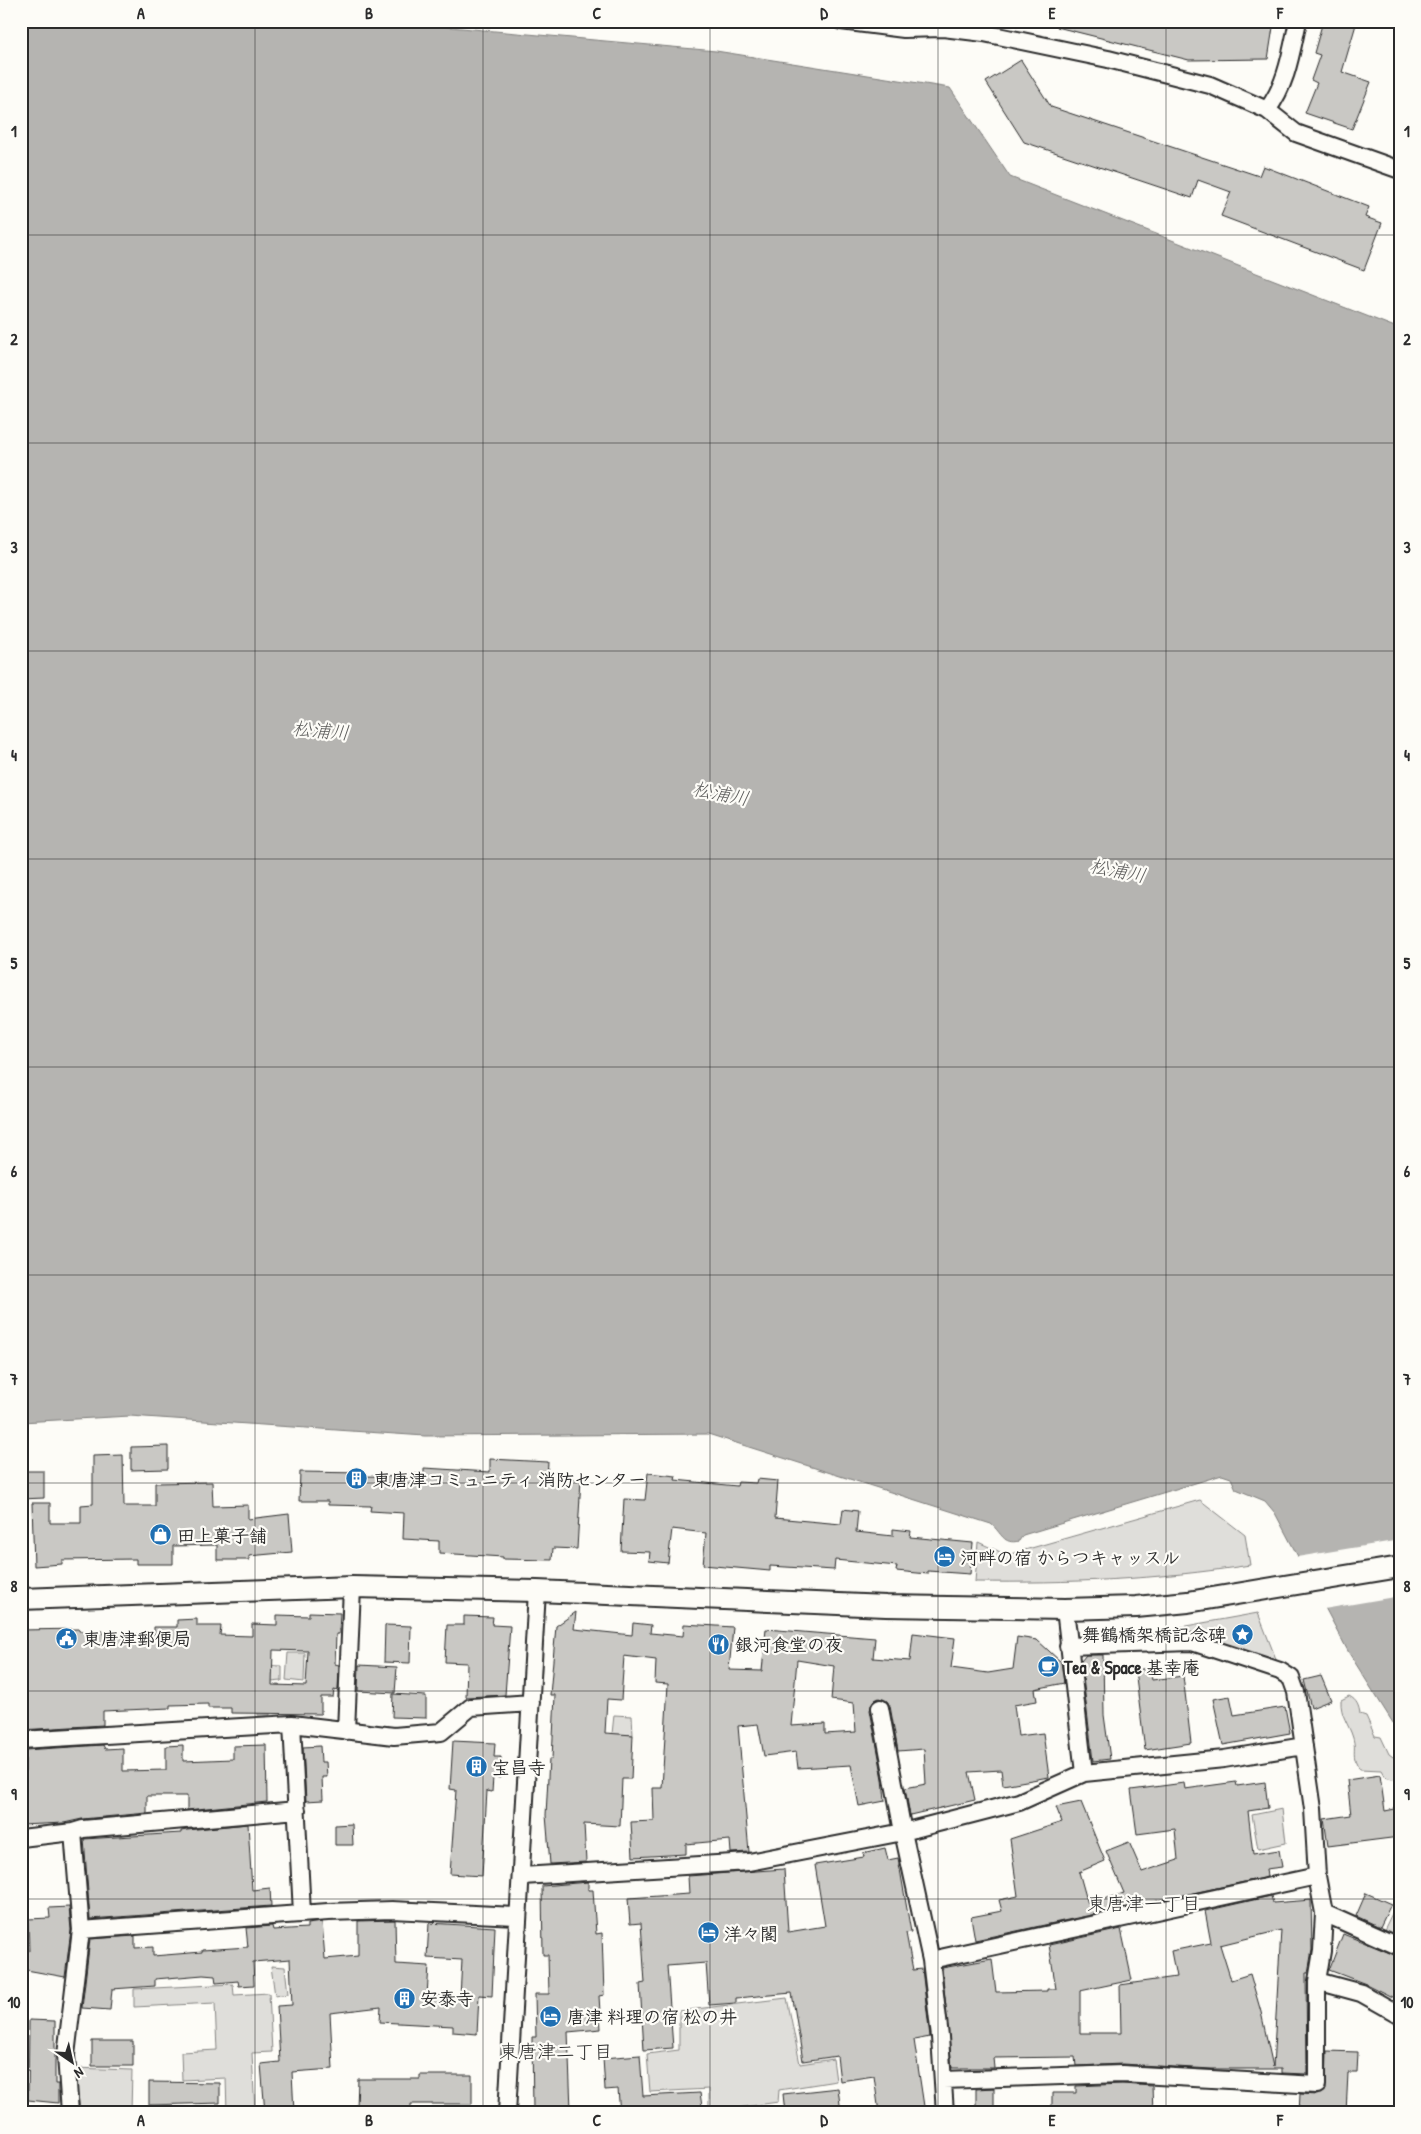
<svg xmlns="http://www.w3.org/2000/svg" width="1421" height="2134" font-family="'Patrick Hand','Klee One',sans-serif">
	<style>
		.green { fill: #dfdeda; stroke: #858482 }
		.water { fill: #b5b4b1; stroke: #7e7d7b }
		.pier { fill: #fdfcf7 }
		.building { fill: #c9c8c4; stroke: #2b2b2b; fill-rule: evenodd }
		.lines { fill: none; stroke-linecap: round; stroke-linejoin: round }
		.minor-casing { stroke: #2b2b2b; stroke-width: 20 }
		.tertiary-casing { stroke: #2b2b2b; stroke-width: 24 }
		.minor { stroke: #fdfcf7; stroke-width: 16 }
		.tertiary { stroke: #fdfcf7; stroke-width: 20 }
		.grid { fill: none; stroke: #2b2b2b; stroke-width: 1; stroke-opacity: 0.55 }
		.labels { text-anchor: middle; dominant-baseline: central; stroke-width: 4.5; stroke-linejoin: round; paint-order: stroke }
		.poi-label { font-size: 18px; font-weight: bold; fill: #2b2b2b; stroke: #fdfcf7; text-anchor: start }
		.water-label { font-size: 19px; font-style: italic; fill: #5b5b5a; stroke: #fdfcf7 }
		.neighbourhood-label { font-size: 19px; fill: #2b2b2b; stroke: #fdfcf7 }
		.neatline { fill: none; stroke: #2b2b2b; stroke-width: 2 }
		.grid-label { font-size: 16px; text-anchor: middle; font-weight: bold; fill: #2b2b2b }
	</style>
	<rect width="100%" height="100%" fill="#fdfcf7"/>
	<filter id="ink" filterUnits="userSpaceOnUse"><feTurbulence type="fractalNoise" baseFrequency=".02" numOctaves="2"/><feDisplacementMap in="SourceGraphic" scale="10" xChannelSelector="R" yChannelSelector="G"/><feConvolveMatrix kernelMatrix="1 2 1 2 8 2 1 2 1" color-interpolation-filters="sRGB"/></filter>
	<g filter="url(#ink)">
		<path class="green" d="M1200 1500 1245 1535 1250 1565C1155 1580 1070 1583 975 1582L978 1542 1007 1555Z
			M1258 1613 1278 1664 1175 1628Z
			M288 1653H305L304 1682 286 1680Z
			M256 1665 282 1666V1681L271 1682 270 1715H258Z
			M1349 1696C1357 1700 1359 1706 1360 1714L1366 1716 1375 1736 1381 1737 1389 1754 1400 1762 1399 1777 1392 1779 1385 1777 1381 1770 1360 1769C1350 1755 1357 1752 1353 1738 1349 1724 1340 1716 1341 1700Z
			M614 1715 632 1716 633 1735 612 1734Z
			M1282 1809 1286 1843 1258 1849 1252 1815Z
			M1399 1899 1400 1900V1939L1383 1932Z
			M271 1966 285 1967 288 1994 275 1996Z
			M233 1984 234 1995 269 1993 272 2052 252 2053 255 2113H227L226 2078 182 2080 181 2052 217 2050 215 2003 134 2007V1989Z
			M787 1998 800 2064 833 2059 836 2081 779 2090 778 2102 709 2112V2089L650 2092 647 2054 679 2050V2011Z
			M73 2068 132 2070 131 2113H81Z
			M147 2108 183 2110V2113H146Z"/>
		<path class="water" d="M21 21H384L716 51 950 88 1010 177 1400 329V1734L1349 1653 1275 1513 1265 1501 1236 1489 1231 1478 1222 1475 1023 1535 1019 1541C1003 1545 1002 1533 991 1524L708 1434 425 1436 130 1416 21 1422Z"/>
		<path class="pier" d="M1400 1540V1596L1324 1609 1297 1557Z"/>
		<path class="building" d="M1058 21H1274L1268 59 1189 60 1057 27Z
			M1323 21H1357L1342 72 1371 82 1352 129 1305 113 1317 83 1311 80 1320 55 1314 53Z
			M1021 60 1051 107 1259 176 1263 166 1369 207 1365 217 1382 223 1364 270 1221 216 1231 192 1198 180 1192 198 1024 142 986 82Z
			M168 1446V1469L131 1470V1447Z
			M123 1455 124 1506H155V1483L212 1482 213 1506 248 1505V1519L289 1514 292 1552 249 1556V1560H217V1545L173 1546V1564H136V1559L62 1560V1564L34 1566 32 1503H50V1523H81V1505L93 1504V1456Z
			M490 1459 548 1462 547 1477 581 1479 577 1549 553 1548 552 1560 503 1559V1557L439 1553V1541L403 1539 404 1513 370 1511 371 1506 328 1505V1501H299L300 1472 363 1473V1476L405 1477V1474H424V1468L490 1472Z
			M21 1471H44V1498L21 1499Z
			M648 1473 676 1476 675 1480 737 1486 738 1482 756 1483 757 1479 778 1481 775 1518 841 1524 843 1509 858 1511 856 1532 893 1536V1529L911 1531 910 1537 973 1543 970 1574 928 1571V1574L896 1571 897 1566 835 1560 834 1570 770 1566V1571L703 1565 706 1533 672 1529 668 1563 649 1561 650 1552 621 1551 624 1499 645 1500Z
			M309 1612 340 1613 339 1634H336L335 1664 339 1665 338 1691 334 1690 333 1697H321V1714L231 1713V1708H208V1704L170 1705V1708L103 1711V1725L21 1730V1630L79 1629V1631H103V1634H154V1627H177V1620L197 1619V1626H221L220 1635 252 1636V1624L277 1625V1615L309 1616ZM273 1650 308 1651 306 1686 272 1685Z
			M576 1612 574 1629 632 1635 633 1623 651 1625 650 1633 683 1636 684 1624 733 1627 729 1670 762 1671 766 1629 875 1638 873 1658 910 1661 913 1633 955 1638 951 1668 988 1673 1013 1669 1017 1637 1037 1640 1061 1662 1064 1683 1035 1689 1037 1701 1014 1705 1018 1736 1043 1733 1049 1777 1003 1785 1001 1770 969 1772 975 1800 910 1815 905 1788 926 1784 924 1749 898 1751 890 1706 887 1701 879 1698 873 1701 870 1710 883 1779 885 1801 859 1806 851 1765 798 1768 796 1752 764 1756 758 1724 738 1726 749 1852 731 1853 730 1840 686 1844V1854L633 1857 631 1822 654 1821 653 1788H662L668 1684 655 1683 656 1660 624 1656 621 1700 607 1699 605 1733 633 1735 631 1779H622L620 1826 584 1824 586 1862 550 1864 546 1815 549 1759H552L555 1695H550L556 1626ZM797 1660 834 1666 831 1700 854 1703 856 1732 825 1734V1724L791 1726Z
			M464 1616 493 1617 492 1625 510 1626 505 1695 466 1697 467 1663 445 1662 447 1625H464Z
			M385 1625 411 1626 410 1663 384 1662Z
			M1086 1655H1103L1104 1715 1110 1759 1093 1761 1081 1661Z
			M359 1665 397 1667 395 1693 358 1691Z
			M1150 1668 1152 1680 1183 1676 1191 1743 1145 1750 1135 1670Z
			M1321 1676 1331 1700 1311 1708 1304 1680Z
			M393 1694 426 1696V1718L392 1717Z
			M1230 1696 1234 1715 1285 1707 1290 1733 1223 1745 1213 1699Z
			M453 1741 495 1743 494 1757H501L500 1778 493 1777 492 1792 487 1791 482 1876 450 1874 456 1790 450 1789Z
			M103 1745 105 1749 123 1748V1771L166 1770V1746L183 1745V1761L233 1759V1746L266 1745 267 1802 187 1810V1796H147V1813L82 1819 64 1823 21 1825V1793H25V1750Z
			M320 1746 321 1762H326L327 1777H322L323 1800 306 1801 303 1747Z
			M1380 1775 1385 1811 1395 1809 1399 1837 1328 1846 1324 1819 1351 1815 1347 1780Z
			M1236 1782 1237 1786 1265 1782 1268 1808 1248 1811 1253 1854 1279 1850 1282 1867 1266 1869 1267 1877 975 1940 971 1917 1002 1911 999 1900 1018 1896 1010 1839 1062 1822 1056 1807 1081 1802 1105 1861 1079 1872 1088 1904 1124 1893 1106 1851 1129 1842 1142 1872 1178 1860 1175 1829 1137 1834 1131 1790 1184 1783 1185 1789Z
			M248 1824 252 1890 270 1888 271 1906 90 1919 84 1839 181 1833V1831L187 1830Z
			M352 1824 353 1845H335V1825Z
			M885 1848 888 1860 898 1858 911 1932 906 1933 913 1970 922 1969 930 2037 914 2040 925 2113H879L874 2076 840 2081 837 2056 803 2061 792 1993 736 1998V2003L709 2005 706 1963 667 1966 673 2048 644 2050 640 1984 645 1983 641 1923 630 1924 628 1898 689 1894 688 1876 784 1869 788 1932 825 1926 815 1865 864 1857 863 1853Z
			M588 1882V1890H593L596 1934 602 1933 604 1995 599 1996 601 2029 568 2032 571 2110 533 2111 532 2037H536L535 1994H549L548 1955H543L542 1886Z
			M1366 1893 1391 1904 1380 1927 1356 1916Z
			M1271 1896 1273 1903 1311 1900 1312 1950 1308 1973H1306L1307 2074 1281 2073V2069H1212L1122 2064 1076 2066 1075 2057 993 2058 994 2068H952L942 1968 992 1959 996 1992 1047 1991V1989H1056L1049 1945 1121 1929 1132 1980 1080 1991V2033H1121L1120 1985 1176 1977 1171 1951 1211 1943 1205 1911ZM1281 1930 1273 2067 1261 2012 1250 1974 1231 1980 1220 1945Z
			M69 1907 71 1930 65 1977 21 1969V1950L29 1951 28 1919 50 1918 49 1908Z
			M395 1920 396 1964 429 1966 427 1995 460 1997 462 1960 427 1958 429 1923 495 1927 492 1996 479 1995 477 2034 453 2032V2026L380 2022 381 2007 330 2013 333 2069 292 2072 294 2113H265L261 2064 280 2062 277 2006 292 2005 290 1959 253 1962 254 1985 239 1986 238 1981 216 1983 215 1976 203 1975 155 1979V1986L112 1989 110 2010 82 2008 90 1939 135 1936V1948L153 1947V1956L202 1952V1950L248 1947 246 1928 272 1926 273 1930 307 1928V1924L322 1922 325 1959 358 1956V1921Z
			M1343 1934 1400 1957V2001L1366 1984 1329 1970Z
			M29 2020 55 2021V2084H58V2103L28 2100Z
			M92 2041H133V2066H92Z
			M1327 2051 1358 2052 1357 2073H1348L1346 2113H1299L1300 2094 1317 2095 1326 2090Z
			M640 2055 643 2096 700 2093 703 2113H620L618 2089 605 2090 603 2058Z
			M420 2075H472V2104H411V2108H357L358 2079H420Z
			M149 2082 220 2083V2103L149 2105Z
			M1122 2084 1152 2086 1153 2113H1052V2093H1076V2086Z
			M838 2088 841 2113H785L783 2094Z
			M994 2088V2113H976V2089Z"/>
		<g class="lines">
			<defs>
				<path id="minor" d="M841 21 904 29 943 28 984 33 1108 59 1210 85 1267 110 1296 133 1400 170
					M1267 110C1287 84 1291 53 1298 21
					M1065 1609 1084 1773
					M880 1708 903 1832 931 1960 940 2037 945 2113
					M292 1724 302 1913
					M346 1731 352 1587
					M21 1740 292 1724 394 1736 441 1732 471 1707 531 1703
					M21 1838 73 1832 83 1829 297 1810
					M522 1876 749 1862 903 1832 1019 1802 1084 1773 1224 1759 1304 1746
					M1324 1913 1400 1947
					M81 1930 328 1912 392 1910 517 1916
					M931 1960 1317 1876
					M1317 1981 1361 1993 1400 2015
					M943 2080 1122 2074 1317 2085V1981L1322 1951 1324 1913 1317 1876 1313 1809 1296 1692 1291 1678 1280 1671 1192 1642 1068 1646
					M70 2113 66 2055 81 1930 73 1832
					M507 2113 537 1591"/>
				<path id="tertiary" d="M21 1599 352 1587 537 1591 886 1606 1065 1609 1136 1607 1188 1602 1400 1567"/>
			</defs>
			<use href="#minor" class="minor-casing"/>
			<use href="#tertiary" class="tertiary-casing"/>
			<use href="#minor" class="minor"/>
			<use href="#tertiary" class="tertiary"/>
		</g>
	</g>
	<path class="grid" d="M255 21V2113M483 21V2113M710 21V2113M938 21V2113M1166 21V2113M21 235H1400M21 443H1400M21 651H1400M21 859H1400M21 1067H1400M21 1275H1400M21 1483H1400M21 1691H1400M21 1899H1400"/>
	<defs>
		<symbol id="building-disc" viewBox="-11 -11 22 22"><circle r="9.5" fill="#1f6fb2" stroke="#fdfcf7"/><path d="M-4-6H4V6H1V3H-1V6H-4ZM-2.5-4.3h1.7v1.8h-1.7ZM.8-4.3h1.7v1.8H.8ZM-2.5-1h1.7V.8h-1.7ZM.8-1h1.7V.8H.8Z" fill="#fff"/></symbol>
		<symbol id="shop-disc" viewBox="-11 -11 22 22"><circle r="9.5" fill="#1f6fb2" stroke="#fdfcf7"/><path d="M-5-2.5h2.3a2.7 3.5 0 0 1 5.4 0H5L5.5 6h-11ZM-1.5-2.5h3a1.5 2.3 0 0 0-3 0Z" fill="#fff"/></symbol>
		<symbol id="hotel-disc" viewBox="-11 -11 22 22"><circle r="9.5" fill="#1f6fb2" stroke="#fdfcf7"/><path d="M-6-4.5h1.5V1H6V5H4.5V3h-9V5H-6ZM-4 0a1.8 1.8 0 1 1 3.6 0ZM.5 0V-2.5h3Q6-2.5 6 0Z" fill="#fff"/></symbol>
		<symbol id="sight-disc" viewBox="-11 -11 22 22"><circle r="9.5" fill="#1f6fb2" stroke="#fdfcf7"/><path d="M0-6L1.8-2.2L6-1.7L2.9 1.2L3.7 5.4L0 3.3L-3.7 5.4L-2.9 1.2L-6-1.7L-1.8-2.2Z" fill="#fff"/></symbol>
		<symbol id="civic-disc" viewBox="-11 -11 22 22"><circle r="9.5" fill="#1f6fb2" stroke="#fdfcf7"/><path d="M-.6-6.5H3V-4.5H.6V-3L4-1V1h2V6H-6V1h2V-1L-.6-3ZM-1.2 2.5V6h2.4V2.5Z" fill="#fff"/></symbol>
		<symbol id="restaurant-disc" viewBox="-11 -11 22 22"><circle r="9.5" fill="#1f6fb2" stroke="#fdfcf7"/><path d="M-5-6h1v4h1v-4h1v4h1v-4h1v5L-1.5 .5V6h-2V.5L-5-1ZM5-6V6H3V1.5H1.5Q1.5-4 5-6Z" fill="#fff"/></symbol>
		<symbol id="cafe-disc" viewBox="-11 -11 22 22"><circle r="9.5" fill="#1f6fb2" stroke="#fdfcf7"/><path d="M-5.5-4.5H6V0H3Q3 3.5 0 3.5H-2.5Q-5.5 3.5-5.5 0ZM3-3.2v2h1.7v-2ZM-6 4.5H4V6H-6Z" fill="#fff"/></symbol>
	</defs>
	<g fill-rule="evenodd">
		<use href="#building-disc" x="344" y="1466" width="25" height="25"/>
		<use href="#shop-disc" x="148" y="1522" width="25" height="25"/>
		<use href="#hotel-disc" x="932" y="1544" width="25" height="25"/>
		<use href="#sight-disc" x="1230" y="1622" width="25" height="25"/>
		<use href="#civic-disc" x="54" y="1626" width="25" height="25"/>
		<use href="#restaurant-disc" x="706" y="1632" width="25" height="25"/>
		<use href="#cafe-disc" x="1036" y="1654" width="25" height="25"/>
		<use href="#building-disc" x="464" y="1754" width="25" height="25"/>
		<use href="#hotel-disc" x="696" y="1920" width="25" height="25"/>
		<use href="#building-disc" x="392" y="1986" width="25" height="25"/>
		<use href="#hotel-disc" x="538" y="2004" width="25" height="25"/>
	</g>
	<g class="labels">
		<g class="poi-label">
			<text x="373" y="1479">東唐津コミュニティ 消防センター</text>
			<text x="177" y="1535">田上菓子舗</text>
			<text x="960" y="1557">河畔の宿 からつキャッスル</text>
			<text x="1226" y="1634" text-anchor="end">舞鶴橋架橋記念碑</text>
			<text x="83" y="1638">東唐津郵便局</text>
			<text x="735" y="1644">銀河食堂の夜</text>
			<text x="1064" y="1667">Tea &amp; Space 基幸庵</text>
			<text x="492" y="1767">宝昌寺</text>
			<text x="724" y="1933">洋々閣</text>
			<text x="420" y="1998">安泰寺</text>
			<text x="567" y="2016">唐津 料理の宿 松の井</text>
		</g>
		<g class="water-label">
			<text transform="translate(321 730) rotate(5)">松浦川</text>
			<text transform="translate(721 793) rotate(11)">松浦川</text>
			<text transform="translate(1118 870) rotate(11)">松浦川</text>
		</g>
		<g class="neighbourhood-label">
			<text x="1144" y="1903">東唐津一丁目</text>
			<text x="556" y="2051">東唐津二丁目</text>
		</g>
	</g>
	<rect width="1421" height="2134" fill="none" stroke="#fdfcf7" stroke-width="55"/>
	<g transform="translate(72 2062) rotate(146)" stroke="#fdfcf7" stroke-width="4" paint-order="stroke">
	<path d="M0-4L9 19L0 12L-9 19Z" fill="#2b2b2b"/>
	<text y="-8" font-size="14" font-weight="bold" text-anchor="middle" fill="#2b2b2b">N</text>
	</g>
	<rect x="28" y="28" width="1366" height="2078" class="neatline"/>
	<g class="grid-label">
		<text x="141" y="19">A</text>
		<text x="369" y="19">B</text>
		<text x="597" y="19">C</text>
		<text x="824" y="19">D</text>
		<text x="1052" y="19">E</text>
		<text x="1280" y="19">F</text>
		<text x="14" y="137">1</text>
		<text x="1407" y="137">1</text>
		<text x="14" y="345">2</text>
		<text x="1407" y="345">2</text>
		<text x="14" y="553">3</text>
		<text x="1407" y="553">3</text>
		<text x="14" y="761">4</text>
		<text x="1407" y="761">4</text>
		<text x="14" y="969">5</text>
		<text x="1407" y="969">5</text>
		<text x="14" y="1177">6</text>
		<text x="1407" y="1177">6</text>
		<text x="14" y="1385">7</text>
		<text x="1407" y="1385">7</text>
		<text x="14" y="1592">8</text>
		<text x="1407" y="1592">8</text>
		<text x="14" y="1800">9</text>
		<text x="1407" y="1800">9</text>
		<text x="14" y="2008">10</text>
		<text x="1407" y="2008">10</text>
		<text x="141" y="2126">A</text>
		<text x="369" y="2126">B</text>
		<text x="597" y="2126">C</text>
		<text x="824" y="2126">D</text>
		<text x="1052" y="2126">E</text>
		<text x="1280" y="2126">F</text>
	</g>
</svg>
